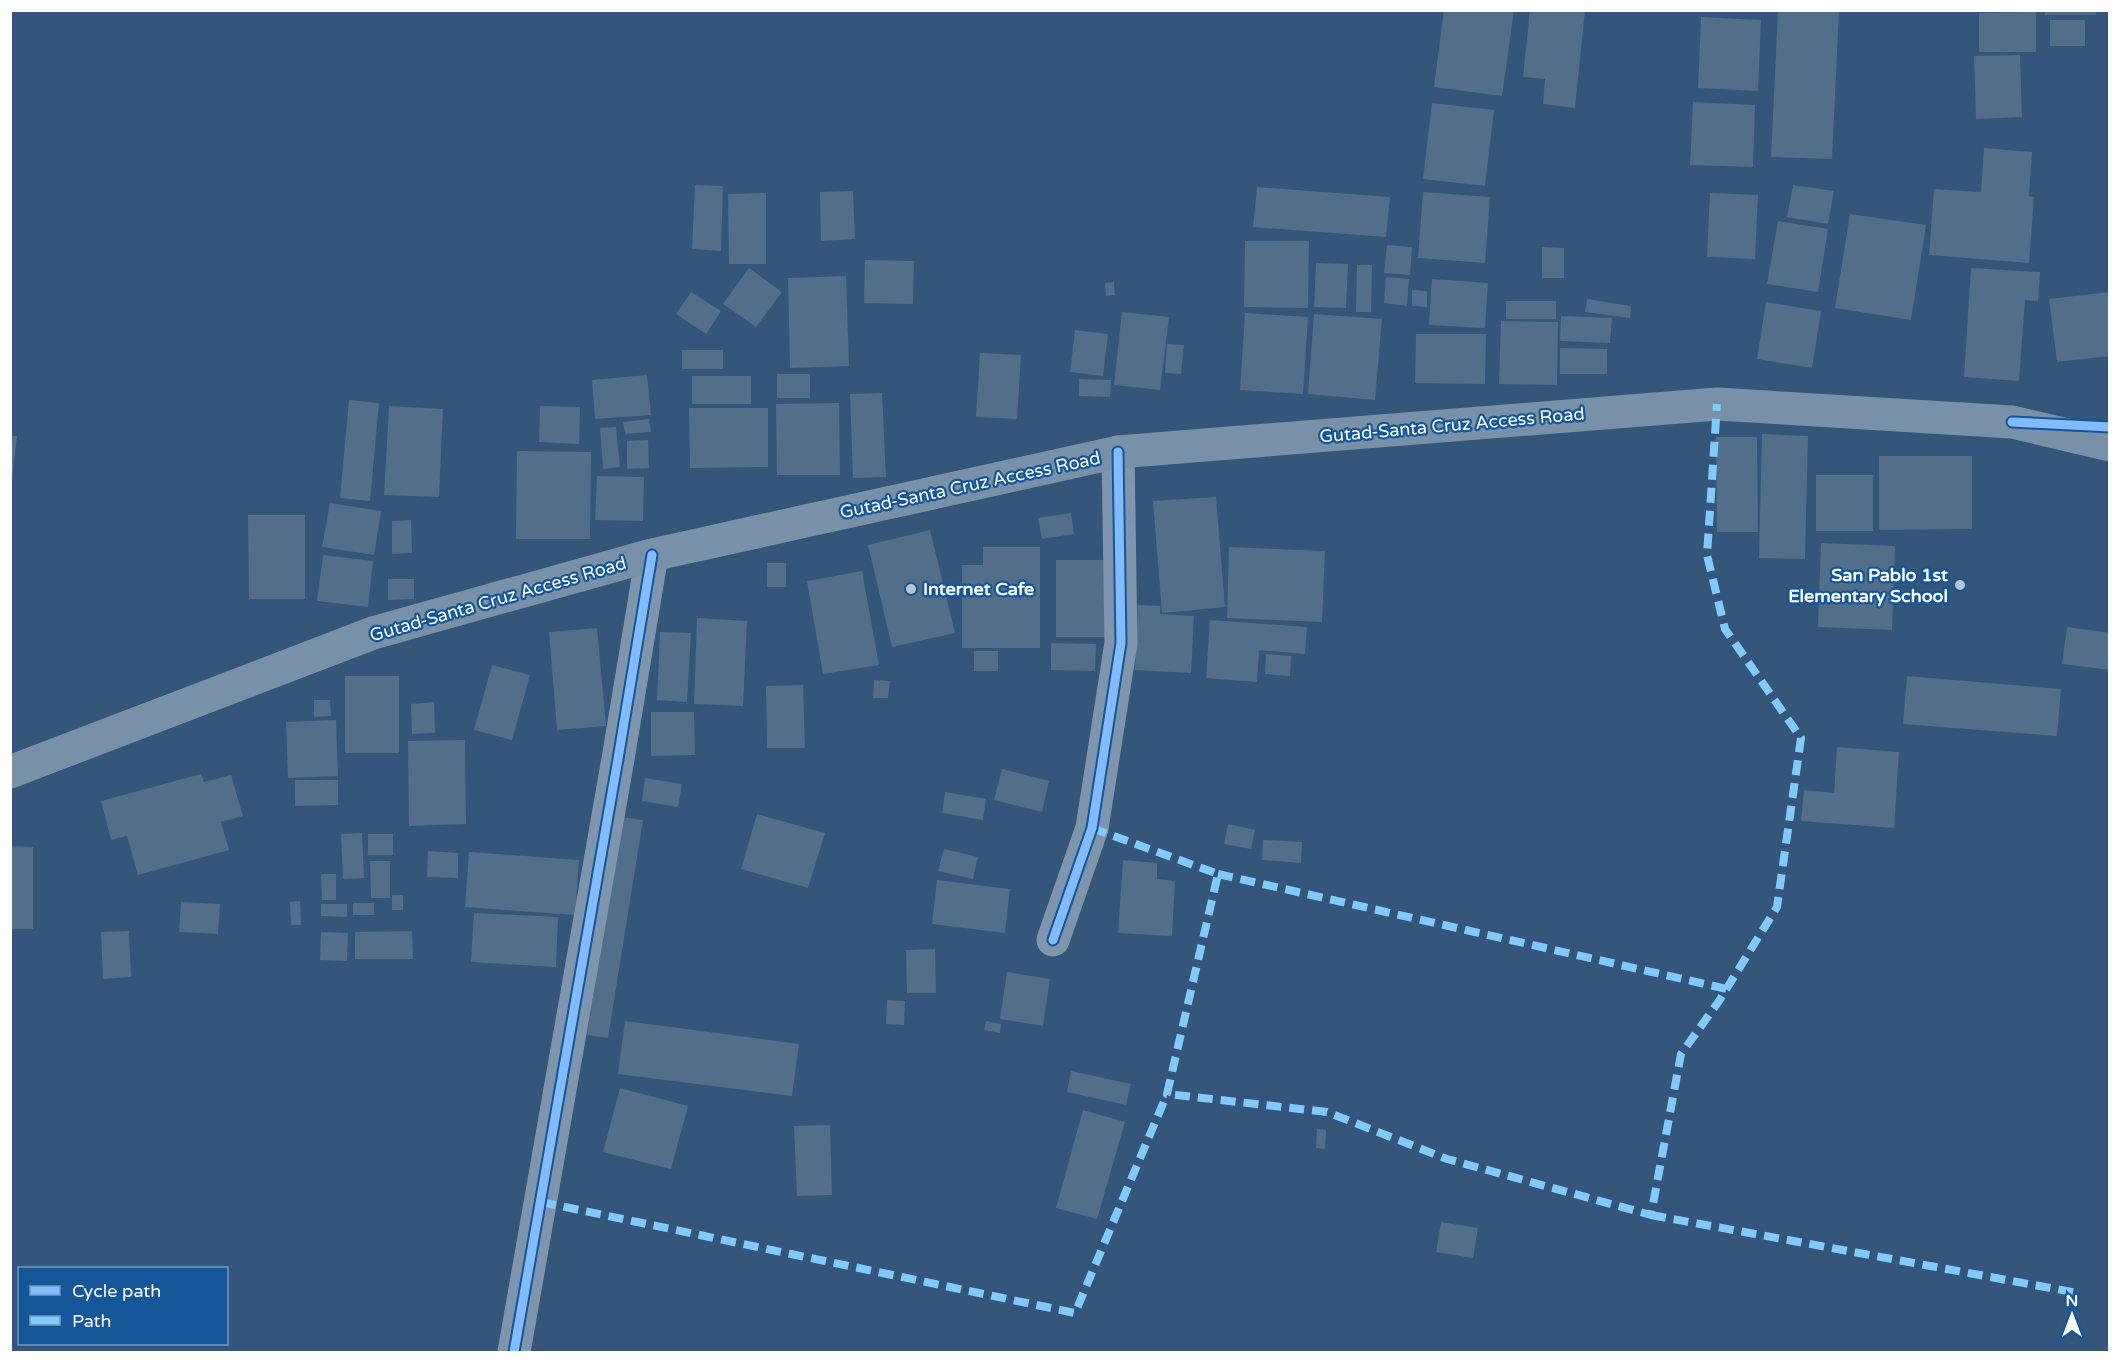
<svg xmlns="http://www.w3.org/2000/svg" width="2120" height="1363" font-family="'Varela Round',sans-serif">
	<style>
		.building { fill: #526e8a }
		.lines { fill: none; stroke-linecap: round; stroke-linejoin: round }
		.street { stroke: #7e95ad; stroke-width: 33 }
		.secondary { stroke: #7990a9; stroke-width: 33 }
		.quiet { stroke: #80caff; stroke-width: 8; stroke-dasharray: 15 8; stroke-linecap: butt }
		.cycleway-casing { stroke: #155698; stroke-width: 13 }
		.cycleway { stroke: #80bcff; stroke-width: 9 }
		.poi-dot { fill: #b8c4d0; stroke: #155698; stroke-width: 2 }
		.labels { text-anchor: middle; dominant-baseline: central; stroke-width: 4.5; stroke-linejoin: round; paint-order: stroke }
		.street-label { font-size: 18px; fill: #fff; stroke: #155698 }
		.poi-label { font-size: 18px; font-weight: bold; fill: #fff; stroke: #155698; text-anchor: end }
	</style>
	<rect width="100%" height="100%" fill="#33567a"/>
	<path class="building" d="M1444 10H1514L1502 96 1434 87Z
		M1530 10H1585L1575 108 1543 104 1545 79 1523 77Z
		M1778 10H1839L1832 159 1771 157Z
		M2045 10H2096V15H2045Z
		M2036 12V52H1979V13Z
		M1701 17 1761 20 1758 91 1698 88Z
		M2050 20H2085V46H2050Z
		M2020 55 2022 117 1976 119 1974 56Z
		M1693 102 1755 105 1753 167 1690 165Z
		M1432 103 1494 110 1485 186 1423 179Z
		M1984 148 2032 152 2029 196 2034 197 2029 263 1929 255 1934 189 1981 192Z
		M695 185 723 186 721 251 692 249Z
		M1793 185 1834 191 1828 224 1787 217Z
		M1257 187 1390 197 1386 237 1253 227Z
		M853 191 855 239 821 241 820 192Z
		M1423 192 1490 197 1485 263 1418 258Z
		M766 193V264H729L728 194Z
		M1710 193 1758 195 1755 259 1707 257Z
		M1850 214 1926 225 1911 320 1835 308Z
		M1778 221 1828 229 1818 292 1767 284Z
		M1245 241H1309L1308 308 1244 307Z
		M1387 245 1412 247 1410 275 1384 273Z
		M1542 247 1564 248V278H1542Z
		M865 260 914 261 913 304 864 303Z
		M1316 263 1348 264 1346 308 1314 307Z
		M1357 265H1372L1371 312H1356Z
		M749 268 782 292 756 327 723 304Z
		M1971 268 2040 272 2038 301 2025 300 2019 381 1964 377Z
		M846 276 849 366 790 368 788 278Z
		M1386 277 1409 279 1407 306 1384 303Z
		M1432 279 1488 283 1485 328 1429 325Z
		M1114 282 1115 295 1106 296 1105 283Z
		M1412 290 1427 291V307L1412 306Z
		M691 292 721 311 706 334 676 314Z
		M2110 292V356L2057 362 2049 299Z
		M1587 299 1631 306 1630 318 1585 312Z
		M1506 301H1556V319H1506Z
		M1766 302 1821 311 1812 368 1757 359Z
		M1122 312 1169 317 1160 390 1114 385Z
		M1245 313 1308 317 1303 394 1240 390Z
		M1314 314 1382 319 1375 400 1308 394Z
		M1561 316 1612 318 1610 343 1560 341Z
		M1501 321 1558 322 1557 385 1499 384Z
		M1075 330 1108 334 1103 376 1070 372Z
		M1416 334H1486L1485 384 1415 383Z
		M1167 344 1184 345 1181 374 1165 373Z
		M1560 348 1607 349V374H1560Z
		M682 350H723V369H682Z
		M980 353 1021 355 1017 419 976 417Z
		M777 374H810V398H777Z
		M647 375 651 415 595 419 592 380Z
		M692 376H751V404H692Z
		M1079 379 1111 380 1110 397 1079 396Z
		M882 393 886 477 853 478 850 394Z
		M349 400 379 403 370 501 340 498Z
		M839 403 840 475H777L776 404Z
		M389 406 443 409 439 497 384 495Z
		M540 406 580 407 579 444 539 442Z
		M689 408H768V467L690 468Z
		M649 419 651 432 625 434 623 422Z
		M616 427 620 467 603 469 600 428Z
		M1762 434 1808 436 1805 559 1759 558Z
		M10 436H17L12 479H10Z
		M1716 437H1757L1758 532H1717Z
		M648 440 649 468 627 469V441Z
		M517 451 591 452 590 539H516Z
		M1879 456H1972V529L1879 530Z
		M1816 475H1873V531H1816Z
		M597 476 644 477 643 521 595 520Z
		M1216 497 1225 607 1162 613 1153 501Z
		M330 503 381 511 374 555 322 547Z
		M1071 513 1074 534 1042 539 1038 518Z
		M248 515H305V599H249Z
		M411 520 412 553 392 554V521Z
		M930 530 955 633 892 647 868 545Z
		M1821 543 1895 546 1892 630 1818 627Z
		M983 547H1040V648H962V565H983Z
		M1229 547 1325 551 1322 622 1227 618Z
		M323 555 373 561 368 607 317 601Z
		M1056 560H1116V637H1056Z
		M767 563H786V587H767Z
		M862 571 879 665 823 674 807 581Z
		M388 579H414V599L388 600Z
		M1138 605 1160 606V614L1194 616 1191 673 1135 670Z
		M697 618 747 621 743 706 694 704Z
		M1210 620 1307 627 1305 654 1259 650 1257 682 1206 678Z
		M2067 627 2110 633V670L2062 664Z
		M597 628 606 726 557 730 549 632Z
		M660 632 691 633 687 702 657 700Z
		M1051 643 1096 644 1095 671 1051 670Z
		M974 651H998V671H974Z
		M1266 654 1291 656 1290 676 1265 674Z
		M492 665 530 675 512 740 474 730Z
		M345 676H399V753H345Z
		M1907 676 2061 689 2057 736 1903 724Z
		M874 680 890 681 888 698H873Z
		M803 685 805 748H767L766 686Z
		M314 700H330L331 716 314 717Z
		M434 702 435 733 412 734 411 704Z
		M651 712H694L695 755 651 756Z
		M336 720 338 776 288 778 286 722Z
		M465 740 466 824 409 826 408 741Z
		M1837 747 1899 752 1894 828 1801 821 1804 790 1834 793Z
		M1002 769 1049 781 1042 812 994 800Z
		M201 774 204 782 231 775 243 816 221 822 229 850 138 875 127 836 111 840 101 801Z
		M645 778 682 784 678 807 642 801Z
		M295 780H338V805L295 806Z
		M945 792 986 799 983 820 942 813Z
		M757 814 825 833 808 888 741 869Z
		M621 817 643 820 608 1038 587 1035Z
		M1228 824 1255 830 1251 849 1224 844Z
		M362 833 364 878 343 879 341 834Z
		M368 834H393V855H368Z
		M1263 840 1302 842 1301 863 1262 860Z
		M10 846 33 847V929H10Z
		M944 849 978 857 973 879 938 871Z
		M428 851 458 853V878L427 877Z
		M469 852 579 860 575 915 465 907Z
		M1123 860 1157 863V879L1175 881 1172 936 1118 933Z
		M370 861H390V898H371Z
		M321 874H336V900H322Z
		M937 880 1010 889 1005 933 932 924Z
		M392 895H403V910H392Z
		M300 901 301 925H291L290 902Z
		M181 902 220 904 218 934 179 932Z
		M353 903H374V915H353Z
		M321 904H347V917L321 916Z
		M474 913 558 917 556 967 471 962Z
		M129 931 131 977 103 979 101 932Z
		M412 931 413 959H355V932Z
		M321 932 348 933 347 961 320 960Z
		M935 949 936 993H907L906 950Z
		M1007 972 1050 979 1043 1026 1000 1019Z
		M887 1000 905 1001 904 1025 886 1024Z
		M625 1021 799 1044 792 1096 618 1074Z
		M986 1021 1001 1024 1000 1033 984 1030Z
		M1071 1071 1131 1084 1126 1105 1067 1092Z
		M620 1088 688 1106 671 1169 603 1152Z
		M1083 1110 1125 1122 1097 1219 1056 1208Z
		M830 1125 832 1195 797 1196 794 1126Z
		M1317 1129 1326 1130 1325 1149 1316 1148Z
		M1441 1222 1478 1228 1473 1258 1436 1252Z"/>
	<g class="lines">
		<path class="street" d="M1053 940 1092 828 1121 643 1118 452
			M514 1352 618 759 652 555"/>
		<path class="secondary" d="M10 772 373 633 652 555 1118 452 1717 404 2012 422 2110 445"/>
		<path class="quiet" d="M1092 828 1218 874 1167 1094 1327 1112 1447 1159 1651 1215 1681 1054 1719 1001 1777 907 1801 738 1725 629 1707 555 1717 404
			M1218 874 1727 989
			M541 1202 1075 1313 1167 1094
			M1651 1215 2078 1293"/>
		<defs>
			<path id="cycleway" d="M2012 422 2110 427
				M1053 940 1092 828 1121 643 1118 452
				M514 1352 618 759 652 555"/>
		</defs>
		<use href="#cycleway" class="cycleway-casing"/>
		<use href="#cycleway" class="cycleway"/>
	</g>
	<g class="poi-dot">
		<circle cx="1960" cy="585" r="6"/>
		<circle cx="911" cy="589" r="6"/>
	</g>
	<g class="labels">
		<g class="street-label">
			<text transform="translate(1452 425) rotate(-5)">Gutad-Santa Cruz Access Road</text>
			<text transform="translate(970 485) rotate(-12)">Gutad-Santa Cruz Access Road</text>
			<text transform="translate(498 599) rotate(-16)">Gutad-Santa Cruz Access Road</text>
		</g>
		<g class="poi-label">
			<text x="1948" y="575">San Pablo 1st<tspan x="1948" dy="21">Elementary School</tspan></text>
			<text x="923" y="589" text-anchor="start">Internet Cafe</text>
		</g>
	</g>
	<rect width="2120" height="1363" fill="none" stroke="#ffffff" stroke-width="24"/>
	<rect x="18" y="1267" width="210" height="78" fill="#155698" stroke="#739ac1" stroke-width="1.5"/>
	<rect x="30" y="1286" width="30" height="9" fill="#80bcff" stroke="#739ac1" stroke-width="1.5"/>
	<text x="72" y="1297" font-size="18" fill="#ffffff">Cycle path</text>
	<rect x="30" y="1316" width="30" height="9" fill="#80caff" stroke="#739ac1" stroke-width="1.5"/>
	<text x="72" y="1327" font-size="18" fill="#ffffff">Path</text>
	<g transform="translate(2072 1315)" stroke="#155698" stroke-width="4.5" paint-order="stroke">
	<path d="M0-4.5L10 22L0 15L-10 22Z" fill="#ffffff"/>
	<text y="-9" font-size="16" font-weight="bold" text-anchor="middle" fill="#ffffff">N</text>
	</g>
</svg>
